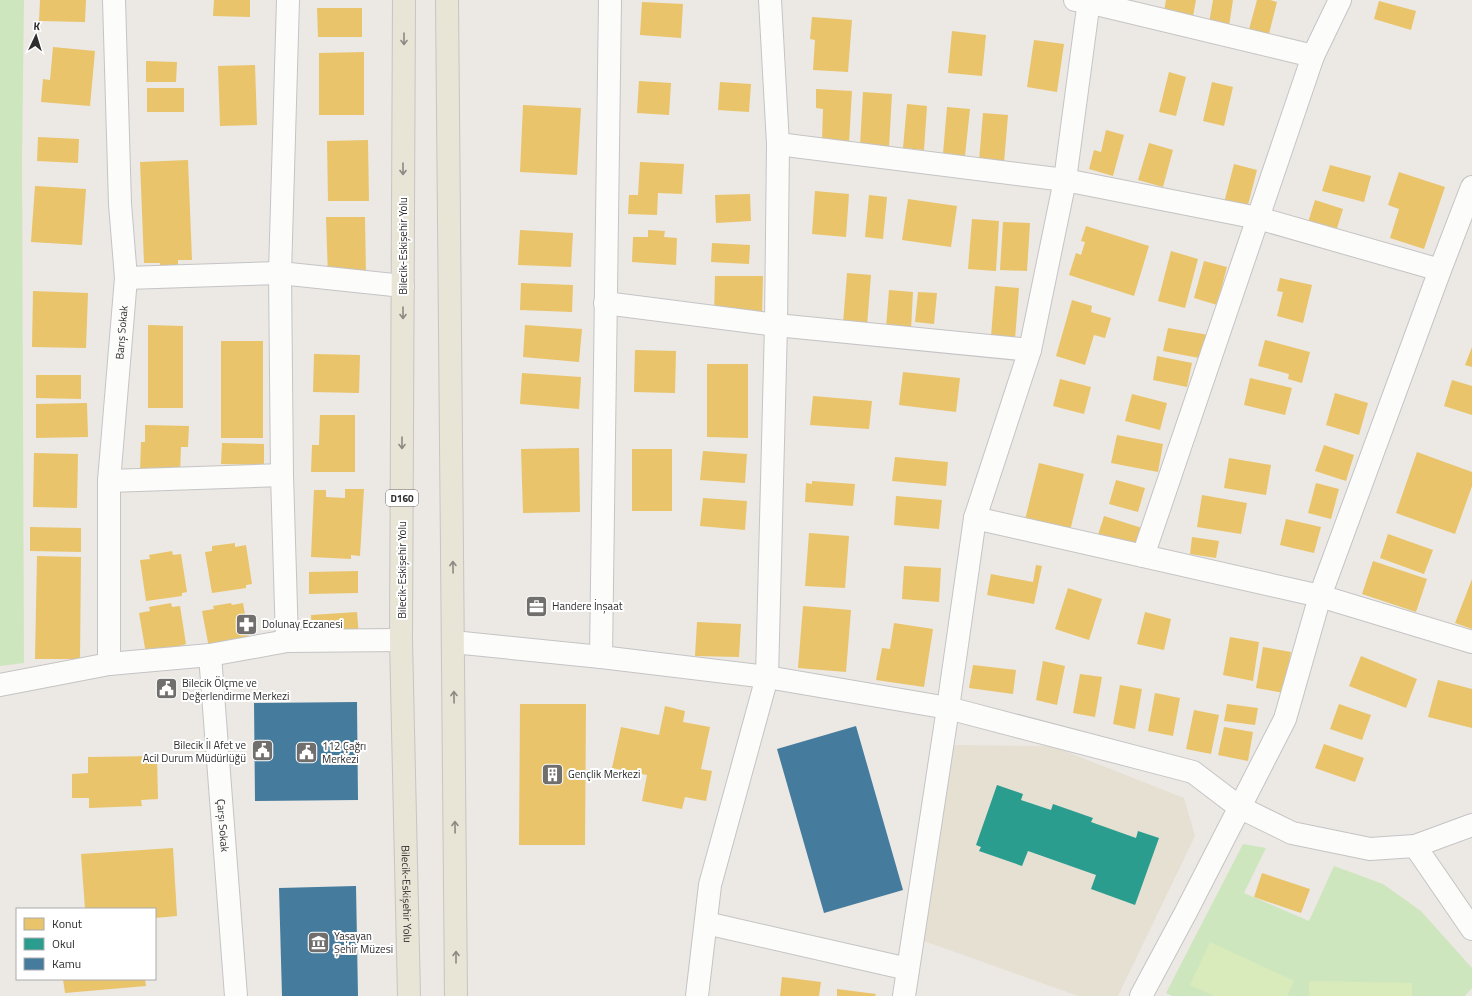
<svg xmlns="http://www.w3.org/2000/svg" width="1472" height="996" font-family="'Titillium Web',sans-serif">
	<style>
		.education { fill: #e6e0d3 }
		.grass { fill: #cee6be }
		.pitch { fill: #d9eabb }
		.homes { fill: #e9c46a }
		.schools { fill: #2a9d8f }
		.public { fill: #457b9d }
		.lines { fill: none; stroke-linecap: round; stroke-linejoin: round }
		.street-casing { stroke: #c5c4c5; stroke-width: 24 }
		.secondary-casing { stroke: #c5c4c5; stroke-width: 24 }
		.primary-casing { stroke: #c6c5c4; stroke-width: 24 }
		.street { stroke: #fcfcfb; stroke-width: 22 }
		.secondary { stroke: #fcfcfb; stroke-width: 22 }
		.primary { stroke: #e8e4d6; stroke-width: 22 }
		.oneway { stroke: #8b8982 }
		.labels { text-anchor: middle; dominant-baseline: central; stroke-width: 4; stroke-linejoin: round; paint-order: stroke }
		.shield { fill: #fff; stroke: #6d6d6d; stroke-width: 1 }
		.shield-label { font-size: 10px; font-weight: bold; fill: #2e2e2e }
		.street-label { font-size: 11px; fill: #2e2e2e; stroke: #fff }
		.poi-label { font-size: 11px; fill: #2e2e2e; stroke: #fff; text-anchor: start }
	</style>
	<rect width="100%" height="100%" fill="#ece8e4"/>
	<path class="education" d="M954 745 1052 746 1184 798 1195 836 1118 996H1078L924 941Z"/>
	<path class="grass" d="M0 0H24L22 158 24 663 0 666Z
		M1243 844 1266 848 1244 893 1309 921 1334 866 1383 884 1421 911 1472 968V988L1465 996H1172L1166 993Z"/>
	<path class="pitch" d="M1210 942 1294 981 1287 996H1214L1190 985Z
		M1309 981 1412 983V996H1309Z"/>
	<path class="homes" d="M40 0H86L85 22 39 21Z
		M214 0H250V17L213 16Z
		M1166 0H1196L1193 16 1164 11Z
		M1213 0H1233L1229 26 1209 23Z
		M1257 0H1270L1277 2 1268 38 1248 33Z
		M1379 1 1416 11 1411 30 1374 19Z
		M642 2 683 4 681 38 640 35Z
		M317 8H362V37H318Z
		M812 17 852 20 848 72 813 70 815 40 810 39Z
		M952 31 986 35 982 76 948 73Z
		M1034 40 1064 44 1057 92 1027 87Z
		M53 47 95 51 90 106 41 102 43 79 50 80Z
		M364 52V115H319V53Z
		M146 61 177 62 176 82H146Z
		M255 65 257 125 220 126 218 66Z
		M1169 72 1186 77 1176 116 1159 112Z
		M639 81 671 83 669 115 637 113Z
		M720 82 751 84 749 112 718 110Z
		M1212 82 1233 87 1224 126 1203 121Z
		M147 88H184V112H147Z
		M816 89 852 91 849 143 822 141 823 109 816 108Z
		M863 92 892 94 889 148 860 146Z
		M907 104 927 106 924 150 903 148Z
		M523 105 581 108 577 175 520 172Z
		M947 107 970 109 965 156 943 154Z
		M983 113 1008 115 1004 163 979 161Z
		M1106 130 1124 135 1113 176 1089 169 1094 150 1101 152Z
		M38 137 79 139 78 163 37 161Z
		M368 140 369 201H328L327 141Z
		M1149 143 1173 150 1163 187 1138 180Z
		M188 160 192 260H178V269L160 270V263H144L140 162Z
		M640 162 684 164 682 194 658 193 657 215 628 214 629 195H638Z
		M1234 164 1257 170 1247 209 1224 203Z
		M1330 165 1371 176 1364 202 1322 191Z
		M1399 172 1445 187 1424 249 1390 238 1399 209 1388 205Z
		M35 186 86 189 82 245 31 242Z
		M815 191 849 194 846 237 812 234Z
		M750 194 751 221 716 223 715 195Z
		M869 195 887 197 883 239 865 237Z
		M908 199 957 206 951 247 902 240Z
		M1315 200 1343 209 1334 238 1306 229Z
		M326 217H365L366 277 328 278Z
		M972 219 999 221 996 271 968 269Z
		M1003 222 1030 223 1027 271 1000 270Z
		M1086 226 1149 246 1134 296 1069 275 1076 253 1081 255 1085 242 1081 241Z
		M520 230 573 233 571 267 518 265Z
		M648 230 665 231 664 237 677 238 676 265 632 262 633 237H648Z
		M712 243 750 245 749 264 711 262Z
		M1171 251 1198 259 1185 308 1158 301Z
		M1204 261 1227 267 1217 305 1194 298Z
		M847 273 871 275 867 326 843 324Z
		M715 276H763L762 317 714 316Z
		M1280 278 1312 285 1303 323 1277 316 1283 292 1277 291Z
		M521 283 573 285 572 312 520 310Z
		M995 286 1019 288 1015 339 991 337Z
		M889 290 913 292 911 330 886 328Z
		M33 291 88 293 86 348 32 347Z
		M918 292 937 293 934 324 915 322Z
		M1072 300 1092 306 1091 312 1111 318 1105 338 1094 335 1085 365 1056 356Z
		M148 325 183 326V408H148Z
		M525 325 582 329 579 362 523 357Z
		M1168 328 1209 335 1204 359 1163 351Z
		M1265 340 1310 352 1302 383 1288 379 1289 374 1258 366Z
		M221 341H263V438H221Z
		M1472 347V367L1465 365Z
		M635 350 676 351 675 393 634 392Z
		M314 354 360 355 359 393 313 392Z
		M1157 356 1192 363 1187 387 1153 380Z
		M707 364H748V438L707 437Z
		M903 372 960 378 956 412 899 405Z
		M522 373 581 377 579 409 520 404Z
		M36 375H81V399L36 398Z
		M1250 378 1292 388 1285 415 1244 405Z
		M1060 379 1091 387 1084 414 1053 406Z
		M1452 380 1472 386V415L1444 406Z
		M1335 393 1368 403 1359 435 1326 425Z
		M1132 394 1167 403 1160 430 1125 421Z
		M813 396 872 401 869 429 810 425Z
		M87 403 88 437 36 438V404Z
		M320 415H355V472H311L312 445H319Z
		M145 425 189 426 188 447H181L180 473 140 472 141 442H145Z
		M1117 435 1163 444 1158 472 1111 463Z
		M222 443 264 444V465L221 464Z
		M1324 445 1354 455 1346 481 1315 471Z
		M579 448 580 512 523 513 521 449Z
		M632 449H672V511H632Z
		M703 451 747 454 745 483 700 480Z
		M1417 452 1472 472V486L1455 534 1396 513Z
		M34 453 78 454 77 508 33 507Z
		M895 457 948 462 946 486 892 481Z
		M1229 458 1271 465 1266 495 1224 488Z
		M1039 463 1084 474 1069 535 1024 524Z
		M1116 480 1145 488 1138 512 1109 504Z
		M812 481 855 484 853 506 805 502 806 483 812 484Z
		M1316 483 1339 489 1331 519 1308 513Z
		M345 489H364L360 556 351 555V559L311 557 314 490H326V497L345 498Z
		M1202 495 1247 503 1241 534 1197 527Z
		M896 496 942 500 939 529 894 525Z
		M703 498 747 501 745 530 700 526Z
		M1104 516 1142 528 1135 553 1096 541Z
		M1286 519 1321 527 1314 553 1280 545Z
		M30 527 81 528V552L30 551Z
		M809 533 849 536 845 588 805 586Z
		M1388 534 1433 550 1424 574 1380 558Z
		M1192 537 1219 541 1216 558 1190 554Z
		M235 543V547L246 545 252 584 246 585V588L212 593 205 552 212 551V546Z
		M172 551 173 555 181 554 187 592 182 593V596L146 601 140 560 150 559 149 555Z
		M37 556 81 557 80 659H35Z
		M1373 561 1427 579 1416 612 1362 594Z
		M1036 565 1042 566 1034 604 987 595 991 574 1033 582Z
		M904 566 941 568 939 602 902 599Z
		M358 571V593L309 594V572Z
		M1472 579V629L1455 623Z
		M1068 588 1102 599 1089 640 1055 629Z
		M171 603 172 607 180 606 186 644 180 646 181 648 146 654 139 613 150 611 149 607Z
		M231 603 232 605 243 603 250 642 210 653 202 611 214 609 213 606Z
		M803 606 851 610 846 672 798 668Z
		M357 612 359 636 312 639 311 615Z
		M1145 612 1171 619 1164 650 1137 644Z
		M697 622 741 624 739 657 695 656Z
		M894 623 933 629 924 687 876 680 882 648 890 649Z
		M1230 637 1259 642 1253 681 1223 675Z
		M1263 647 1291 652 1284 693 1256 688Z
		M1361 656 1417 679 1406 708 1349 686Z
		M1043 661 1065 666 1057 705 1036 700Z
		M973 665 1016 670 1013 694 969 688Z
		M1080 674 1102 677 1095 717 1073 713Z
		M1438 680 1472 689V728L1428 717Z
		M1120 685 1142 689 1135 729 1113 724Z
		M1155 693 1180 698 1173 736 1148 731Z
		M520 704H586L585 845H519Z
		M1227 704 1258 708 1255 725 1224 721Z
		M1339 704 1371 715 1362 740 1330 729Z
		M665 706 685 711 683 722 710 727 701 769 712 771 706 801 685 797 682 809 642 801 647 775 612 768 621 727 659 735Z
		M1194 710 1219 715 1211 754 1186 749Z
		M1224 727 1253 732 1248 761 1218 755Z
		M1324 744 1364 758 1355 782 1315 768Z
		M157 756 158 799 141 800 142 806 89 808V798H72V774L88 773V757Z
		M173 848 177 916 155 918V909H85L81 854Z
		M1262 873 1310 889 1301 913 1254 897Z
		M782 977 821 982 819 996H780Z
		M63 979H145L146 986 65 993Z
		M837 989 876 994 875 996H837Z"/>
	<path class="schools" d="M997 785 1023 794 1021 800 1051 810 1053 804 1093 818 1091 822 1136 838 1138 831 1159 838 1135 905 1091 889 1096 875 1028 851 1022 866 979 851 981 847 976 845Z"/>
	<path class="public" d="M357 702 358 800 255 801 254 703Z
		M856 726 903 890 824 913 777 749Z
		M356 886 358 996H282L279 888Z"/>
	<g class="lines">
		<defs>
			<g id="street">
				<path d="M1075 0 1088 2 1313 56"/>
				<path d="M778 144 1065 180 1258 218 1440 270"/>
				<path d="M126 278 280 273 403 286"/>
				<path d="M605 303 776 325 1030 350"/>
				<path d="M109 481 282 475"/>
				<path d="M975 518 1320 596 1472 642"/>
				<path d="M1143 556 1313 56 1340 0"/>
				<path d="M287 641 282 475 280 273 288 0"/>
				<path id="s1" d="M210 655 236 996"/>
				<path d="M601 657 610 0"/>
				<path id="s2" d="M109 664V481L126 278 120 204 114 0"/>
				<path d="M0 685 109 664 210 655 287 641 401 640"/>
				<path d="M1415 846 1472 929"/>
				<path d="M706 923 908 969"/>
				<path d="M697 996 710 885 767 677 776 325 778 144 770 0"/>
				<path d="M904 996 948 708 975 518 1030 350 1065 180 1089 0"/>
				<path d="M1141 996 1186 912 1285 719 1320 596 1440 270 1472 187"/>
			</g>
			<path id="secondary" d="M453 642 601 657 767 677 948 708 1193 772 1239 807 1292 833 1370 849 1415 846 1472 825"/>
			<g id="primary">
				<path id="s3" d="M404 0 401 640 409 996"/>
				<path d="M447 0 456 996"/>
			</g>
		</defs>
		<use href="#street" class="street-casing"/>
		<use href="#secondary" class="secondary-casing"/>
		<use href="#primary" class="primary-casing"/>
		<use href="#street" class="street"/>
		<use href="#secondary" class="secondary"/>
		<use href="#primary" class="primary"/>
	</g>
	<defs><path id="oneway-shaft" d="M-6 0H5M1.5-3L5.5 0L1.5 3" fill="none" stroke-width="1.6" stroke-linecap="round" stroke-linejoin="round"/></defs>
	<g class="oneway">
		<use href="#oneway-shaft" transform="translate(404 39) rotate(90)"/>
		<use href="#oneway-shaft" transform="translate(403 169) rotate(90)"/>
		<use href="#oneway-shaft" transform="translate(403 313) rotate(90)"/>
		<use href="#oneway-shaft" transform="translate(402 443) rotate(90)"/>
		<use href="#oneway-shaft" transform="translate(453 567) rotate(-91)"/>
		<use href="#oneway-shaft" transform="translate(454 697) rotate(-91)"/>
		<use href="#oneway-shaft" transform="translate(455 827) rotate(-91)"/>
		<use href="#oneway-shaft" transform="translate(456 957) rotate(-90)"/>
	</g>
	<defs>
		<symbol id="office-square" viewBox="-11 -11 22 22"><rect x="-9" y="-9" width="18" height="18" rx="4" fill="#706f6e" stroke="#fff"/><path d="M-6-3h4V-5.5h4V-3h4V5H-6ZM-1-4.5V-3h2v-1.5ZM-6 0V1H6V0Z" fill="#fff"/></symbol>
		<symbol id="pharmacy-square" viewBox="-11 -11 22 22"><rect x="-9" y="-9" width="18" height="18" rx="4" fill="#706f6e" stroke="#fff"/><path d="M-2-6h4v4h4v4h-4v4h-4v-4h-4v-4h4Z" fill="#fff"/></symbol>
		<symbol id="civic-square" viewBox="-11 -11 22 22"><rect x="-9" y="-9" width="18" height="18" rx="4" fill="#706f6e" stroke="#fff"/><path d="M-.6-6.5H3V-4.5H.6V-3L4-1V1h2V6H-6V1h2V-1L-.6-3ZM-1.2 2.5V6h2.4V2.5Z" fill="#fff"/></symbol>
		<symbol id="building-square" viewBox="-11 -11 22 22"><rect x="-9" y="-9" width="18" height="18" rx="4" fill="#706f6e" stroke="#fff"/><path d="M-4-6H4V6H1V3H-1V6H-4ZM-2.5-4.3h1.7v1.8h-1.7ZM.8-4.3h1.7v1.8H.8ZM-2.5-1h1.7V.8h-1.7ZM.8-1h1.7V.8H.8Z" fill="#fff"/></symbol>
		<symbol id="museum-square" viewBox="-11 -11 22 22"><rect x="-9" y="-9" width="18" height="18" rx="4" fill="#706f6e" stroke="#fff"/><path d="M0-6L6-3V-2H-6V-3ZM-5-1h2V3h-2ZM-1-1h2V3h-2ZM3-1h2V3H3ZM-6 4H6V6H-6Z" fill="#fff"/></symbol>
	</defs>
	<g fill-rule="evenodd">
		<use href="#office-square" x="524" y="594" width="25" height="25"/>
		<use href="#pharmacy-square" x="234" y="612" width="25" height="25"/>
		<use href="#civic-square" x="154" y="676" width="25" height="25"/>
		<use href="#civic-square" x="250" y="738" width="25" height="25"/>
		<use href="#civic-square" x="294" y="740" width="25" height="25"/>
		<use href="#building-square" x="540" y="762" width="25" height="25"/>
		<use href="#museum-square" x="306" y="930" width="25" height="25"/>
	</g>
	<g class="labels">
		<rect class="shield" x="386" y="490" width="32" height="16" rx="3"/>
		<g class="shield-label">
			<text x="402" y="498">D160</text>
		</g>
		<g class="street-label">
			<text transform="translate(403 246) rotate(-90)">Bilecik-Eskişehir Yolu</text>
			<text stroke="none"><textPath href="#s2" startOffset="332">Barış Sokak</textPath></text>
			<text transform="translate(402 570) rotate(-90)">Bilecik-Eskişehir Yolu</text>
			<text stroke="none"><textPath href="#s1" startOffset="171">Çarşı Sokak</textPath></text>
			<text stroke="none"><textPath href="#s3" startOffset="894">Bilecik-Eskişehir Yolu</textPath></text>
		</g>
		<g class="poi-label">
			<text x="552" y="606">Handere İnşaat</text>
			<text x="262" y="624">Dolunay Eczanesi</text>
			<text x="182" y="683">Bilecik Ölçme ve<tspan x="182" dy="13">Değerlendirme Merkezi</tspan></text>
			<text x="246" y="745" text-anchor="end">Bilecik İl Afet ve<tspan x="246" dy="13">Acil Durum Müdürlüğü</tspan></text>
			<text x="322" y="746">112 Çağrı<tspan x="322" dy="13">Merkezi</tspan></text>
			<text x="568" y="774">Gençlik Merkezi</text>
			<text x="334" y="936">Yaşayan<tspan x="334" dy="13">Şehir Müzesi</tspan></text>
		</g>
	</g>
	<rect x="16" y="908" width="140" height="72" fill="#ffffff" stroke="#ababab"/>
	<rect x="24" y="918" width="20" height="12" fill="#e9c46a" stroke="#ababab"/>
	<text x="52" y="928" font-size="12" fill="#2e2e2e">Konut</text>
	<rect x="24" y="938" width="20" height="12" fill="#2a9d8f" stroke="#ababab"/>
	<text x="52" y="948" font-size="12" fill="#2e2e2e">Okul</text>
	<rect x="24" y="958" width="20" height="12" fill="#457b9d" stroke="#ababab"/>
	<text x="52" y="968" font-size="12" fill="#2e2e2e">Kamu</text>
	<g transform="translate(36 36) rotate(4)" stroke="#ffffff" stroke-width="3" paint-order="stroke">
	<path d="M0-3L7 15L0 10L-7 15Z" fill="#2e2e2e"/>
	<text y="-6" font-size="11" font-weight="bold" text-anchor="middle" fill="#2e2e2e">K</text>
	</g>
</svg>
